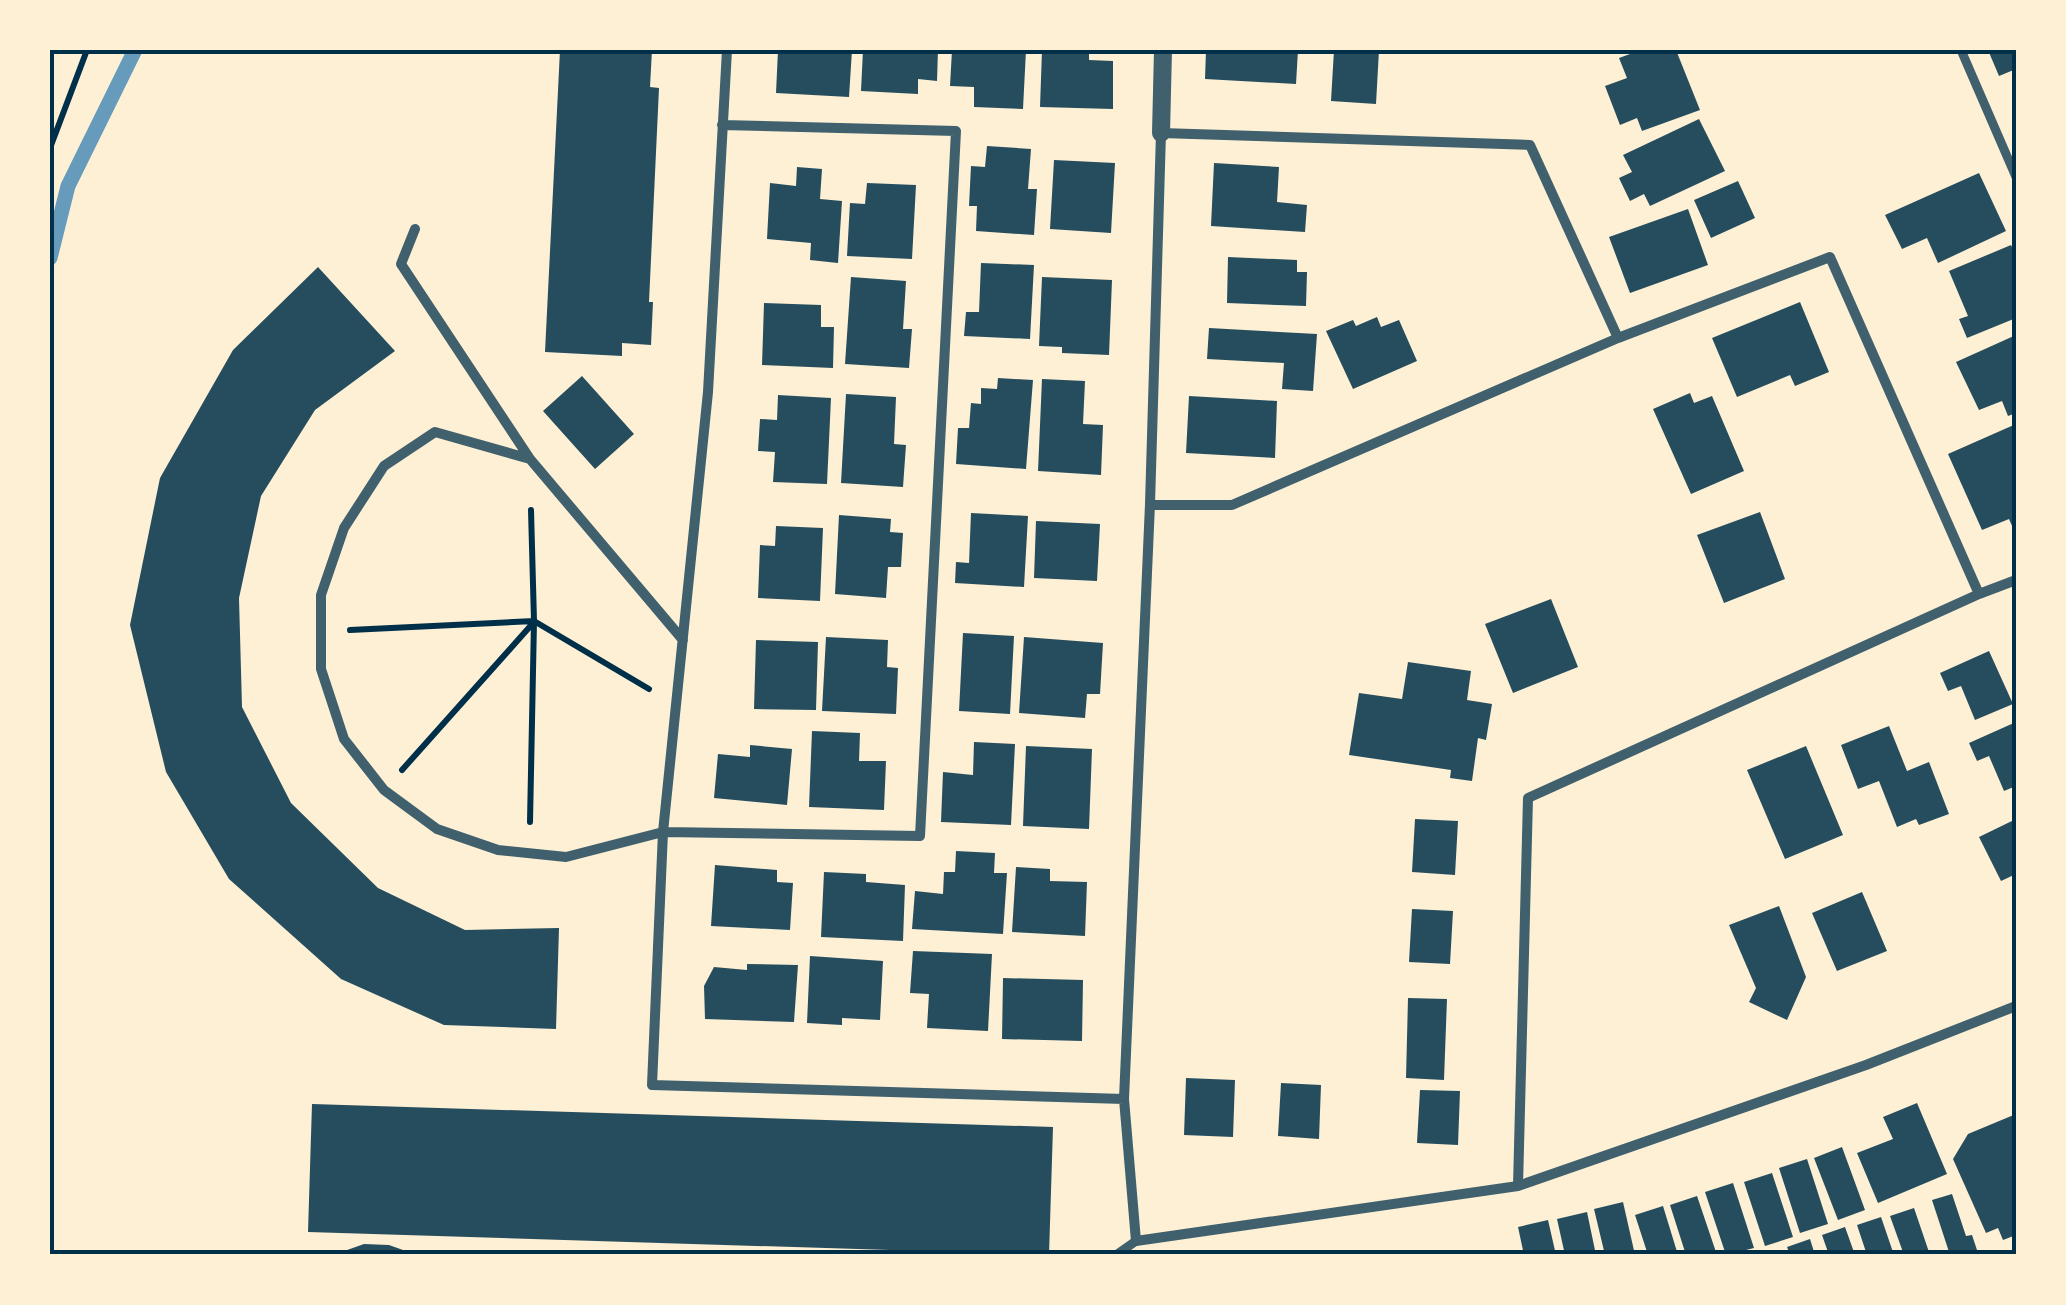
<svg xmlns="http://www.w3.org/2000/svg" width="2066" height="1305" font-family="'Nunito Sans',sans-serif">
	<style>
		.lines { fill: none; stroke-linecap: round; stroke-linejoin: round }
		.stream { stroke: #669bbc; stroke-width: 15 }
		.building { fill: #264d5e }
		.path { stroke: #003049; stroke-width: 6 }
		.pedestrian { stroke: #3f606c; stroke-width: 9 }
		.minor { stroke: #3f606c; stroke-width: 10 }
		.tertiary { stroke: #3f606c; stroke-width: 18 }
		.neatline { fill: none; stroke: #003049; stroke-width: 4 }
	</style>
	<rect width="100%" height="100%" fill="#fdf0d5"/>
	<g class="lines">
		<path class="stream" d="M50 258 68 186 135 50"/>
	</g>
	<path class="building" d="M560 50H652L650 87 659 88 649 302H653L651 345 622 343V356L545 352Z
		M778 50H852L849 97 776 93Z
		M863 50H938L937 81 918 79V94L861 91Z
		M952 50H1026L1023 109 974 107V87L950 86Z
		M1042 50H1089V60L1113 61V109L1040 107Z
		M1206 50H1298L1296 84 1205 79Z
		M1334 50H1379L1376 104 1331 101Z
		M1641 50H1676L1700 110 1642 131 1637 118 1620 125 1605 86 1627 78 1619 58Z
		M1988 50H2016V69L1999 76Z
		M1699 119 1725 171 1650 206 1644 194 1630 201 1619 178 1632 172 1623 155Z
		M987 146 1031 149 1028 189H1037L1034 235 976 231 977 206H969L971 166 985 167Z
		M1054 160 1115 163 1111 233 1050 229Z
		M1214 163 1279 167 1277 202 1307 205 1305 232 1211 226Z
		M797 167 822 169 820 199 842 201 838 263 810 260 811 243 767 239 770 183 796 186Z
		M1979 173 2006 231 1938 263 1927 238 1902 249 1885 215Z
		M1738 181 1755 218 1711 238 1694 200Z
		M867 183 916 185 912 259 847 256 850 203 865 204Z
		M1688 209 1708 265 1630 293 1609 237Z
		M2011 245 2016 256V318L1967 338 1959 319 1968 316 1949 271Z
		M1228 257 1297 260V272H1307L1306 306 1227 303Z
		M981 263 1034 265 1030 339 964 336 966 312H979Z
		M318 267 395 351 315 410 261 496 239 598 242 707 291 803 378 888 465 930 559 928 556 1029 444 1025 341 979 229 879 166 772 130 625 160 478 233 350Z
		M851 277 906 281 903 329H912L909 368 845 364Z
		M1042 277 1112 280 1109 355 1062 353V347L1039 346Z
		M1800 302 1829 372 1795 386 1790 375 1737 397 1712 338Z
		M764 303 821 305V327H834L833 368 762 365Z
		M1377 317 1381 327 1399 320 1417 361 1353 389 1326 331 1353 320 1356 326Z
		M1209 328 1317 334 1313 391 1282 389 1284 363 1207 359Z
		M2016 335V413L2008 416 2002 401 1979 410 1956 362Z
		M582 376 634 434 595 469 543 411Z
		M998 378 1033 380 1026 469 956 464 958 428H969L971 403 981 404V388L997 389Z
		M1042 379 1085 381 1083 424 1103 425 1101 475 1038 471Z
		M1690 393 1694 403 1712 396 1744 471 1691 494 1653 409Z
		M846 394 896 397 894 444 906 445 903 487 841 483Z
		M778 395 831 398 827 484 773 482 775 452 758 451 760 419 777 420Z
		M1189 396 1277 401 1275 458 1186 453Z
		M2016 424V535L2009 519 1982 530 1948 454Z
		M1760 512 1785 579 1724 603 1697 535Z
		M971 513 1028 516 1024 587 955 583 956 562 969 563Z
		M839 515 891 519 890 532 903 533 901 567H888L886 598 835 594Z
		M1036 521 1100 524 1097 581 1034 578Z
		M776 526 823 528 820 601 758 598 760 545 775 546Z
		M1551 599 1578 667 1513 693 1485 624Z
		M963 633 1014 636 1010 714 959 711Z
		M826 637 888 640 887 667 898 668 896 714 822 711Z
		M1024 637 1103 643 1100 694H1087L1085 718 1019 713Z
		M756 640 818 642 816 710 754 709Z
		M1989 651 2013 704 1975 720 1961 686 1948 691 1940 673Z
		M1408 662 1471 671 1467 700 1492 704 1486 740 1478 738 1472 781 1450 778 1451 770 1349 755 1359 693 1402 699Z
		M2016 722V786L2004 791 1989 756 1977 761 1969 743Z
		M1889 726 1907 771 1929 762 1949 814 1919 825 1916 819 1897 827 1879 781 1858 789 1841 745Z
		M812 731 860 733 859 761H886L884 810 809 807Z
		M974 742 1015 744 1011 825 941 822 943 772 973 775Z
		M750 745 792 749 787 805 714 798 718 754 750 757Z
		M1026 746 1092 749 1089 829 1023 826Z
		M1806 746 1843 835 1785 859 1747 770Z
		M1415 819 1458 821 1455 875 1412 872Z
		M2016 819V874L2001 881 1979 837Z
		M956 851 995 853 994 873H1007L1003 934 912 929 915 891 943 894 944 872H955Z
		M715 865 777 870V882L793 883 790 930 711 926Z
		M1016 867 1050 869V881L1087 882 1085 936 1012 932Z
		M824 872 866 874V882L905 885 903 941 821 937Z
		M1862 892 1887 951 1837 971 1812 913Z
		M1779 906 1806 977 1787 1020 1749 1002 1756 988 1729 925Z
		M1412 909 1453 911 1450 964 1409 962Z
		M913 951 992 954 988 1031 927 1028 929 994 910 993Z
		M810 956 883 961 880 1020 842 1018V1025L807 1023Z
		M747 964 798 965 794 1022 705 1019 704 986 714 967 747 970Z
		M1003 978 1083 980 1082 1041 1002 1039Z
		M1408 998 1447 999 1444 1080 1406 1078Z
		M1186 1078 1235 1080 1233 1137 1184 1135Z
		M1281 1083 1321 1085 1319 1139 1278 1136Z
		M1420 1090 1460 1091 1458 1145 1417 1143Z
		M1917 1103 1947 1174 1878 1203 1857 1153 1893 1139 1883 1117Z
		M312 1104 1053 1127 1049 1255 308 1232Z
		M2016 1114V1235L2003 1240 1998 1228 1986 1233 1953 1159 1968 1134Z
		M1842 1147 1865 1210 1838 1220 1814 1158Z
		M1807 1159 1828 1224 1800 1233 1779 1168Z
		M1772 1173 1793 1237 1765 1246 1744 1182Z
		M1733 1183 1754 1248 1726 1255 1705 1192Z
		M1952 1194 1966 1236 1972 1235 1978 1253 1950 1255 1932 1200Z
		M1697 1196 1717 1255H1686L1670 1205Z
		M1623 1202 1635 1255H1605L1594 1209Z
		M1663 1206 1678 1255H1648L1635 1215Z
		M1914 1208 1930 1255H1904L1890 1216Z
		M1587 1212 1596 1255H1565L1557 1219Z
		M1881 1217 1894 1255H1867L1857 1225Z
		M1548 1220 1556 1255H1524L1518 1227Z
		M1845 1227 1855 1255H1829L1822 1235Z
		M1810 1239 1815 1255H1790L1787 1247Z
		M364 1244 389 1245 417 1255H333Z"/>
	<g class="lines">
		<path class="path" d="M50 148 87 50
			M350 630 534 621 649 689
			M402 770 534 622
			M530 822 534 621 531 510"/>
		<path class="pedestrian" d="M1961 50 2016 177
			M1116 1255 1136 1241"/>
		<path class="minor" d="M727 50 708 392 663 832 652 1085 1124 1099
			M415 229 401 264 530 459 683 640
			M1618 338 1530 145 1161 133 1150 504 1124 1099 1136 1241 1518 1186 1866 1065 2016 1006
			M530 459 435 432 384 466 344 528 321 595V669L344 739 384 790 437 829 498 850 566 857 663 832 920 836 956 131 722 125
			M1150 505H1232L1618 338 1830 257 1979 594
			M1518 1186 1528 798 1979 594 2016 580"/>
		<path class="tertiary" d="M1161 133 1163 50"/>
	</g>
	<rect width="2066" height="1305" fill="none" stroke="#fdf0d5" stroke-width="105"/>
	<rect x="52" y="52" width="1962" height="1200" class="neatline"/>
</svg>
